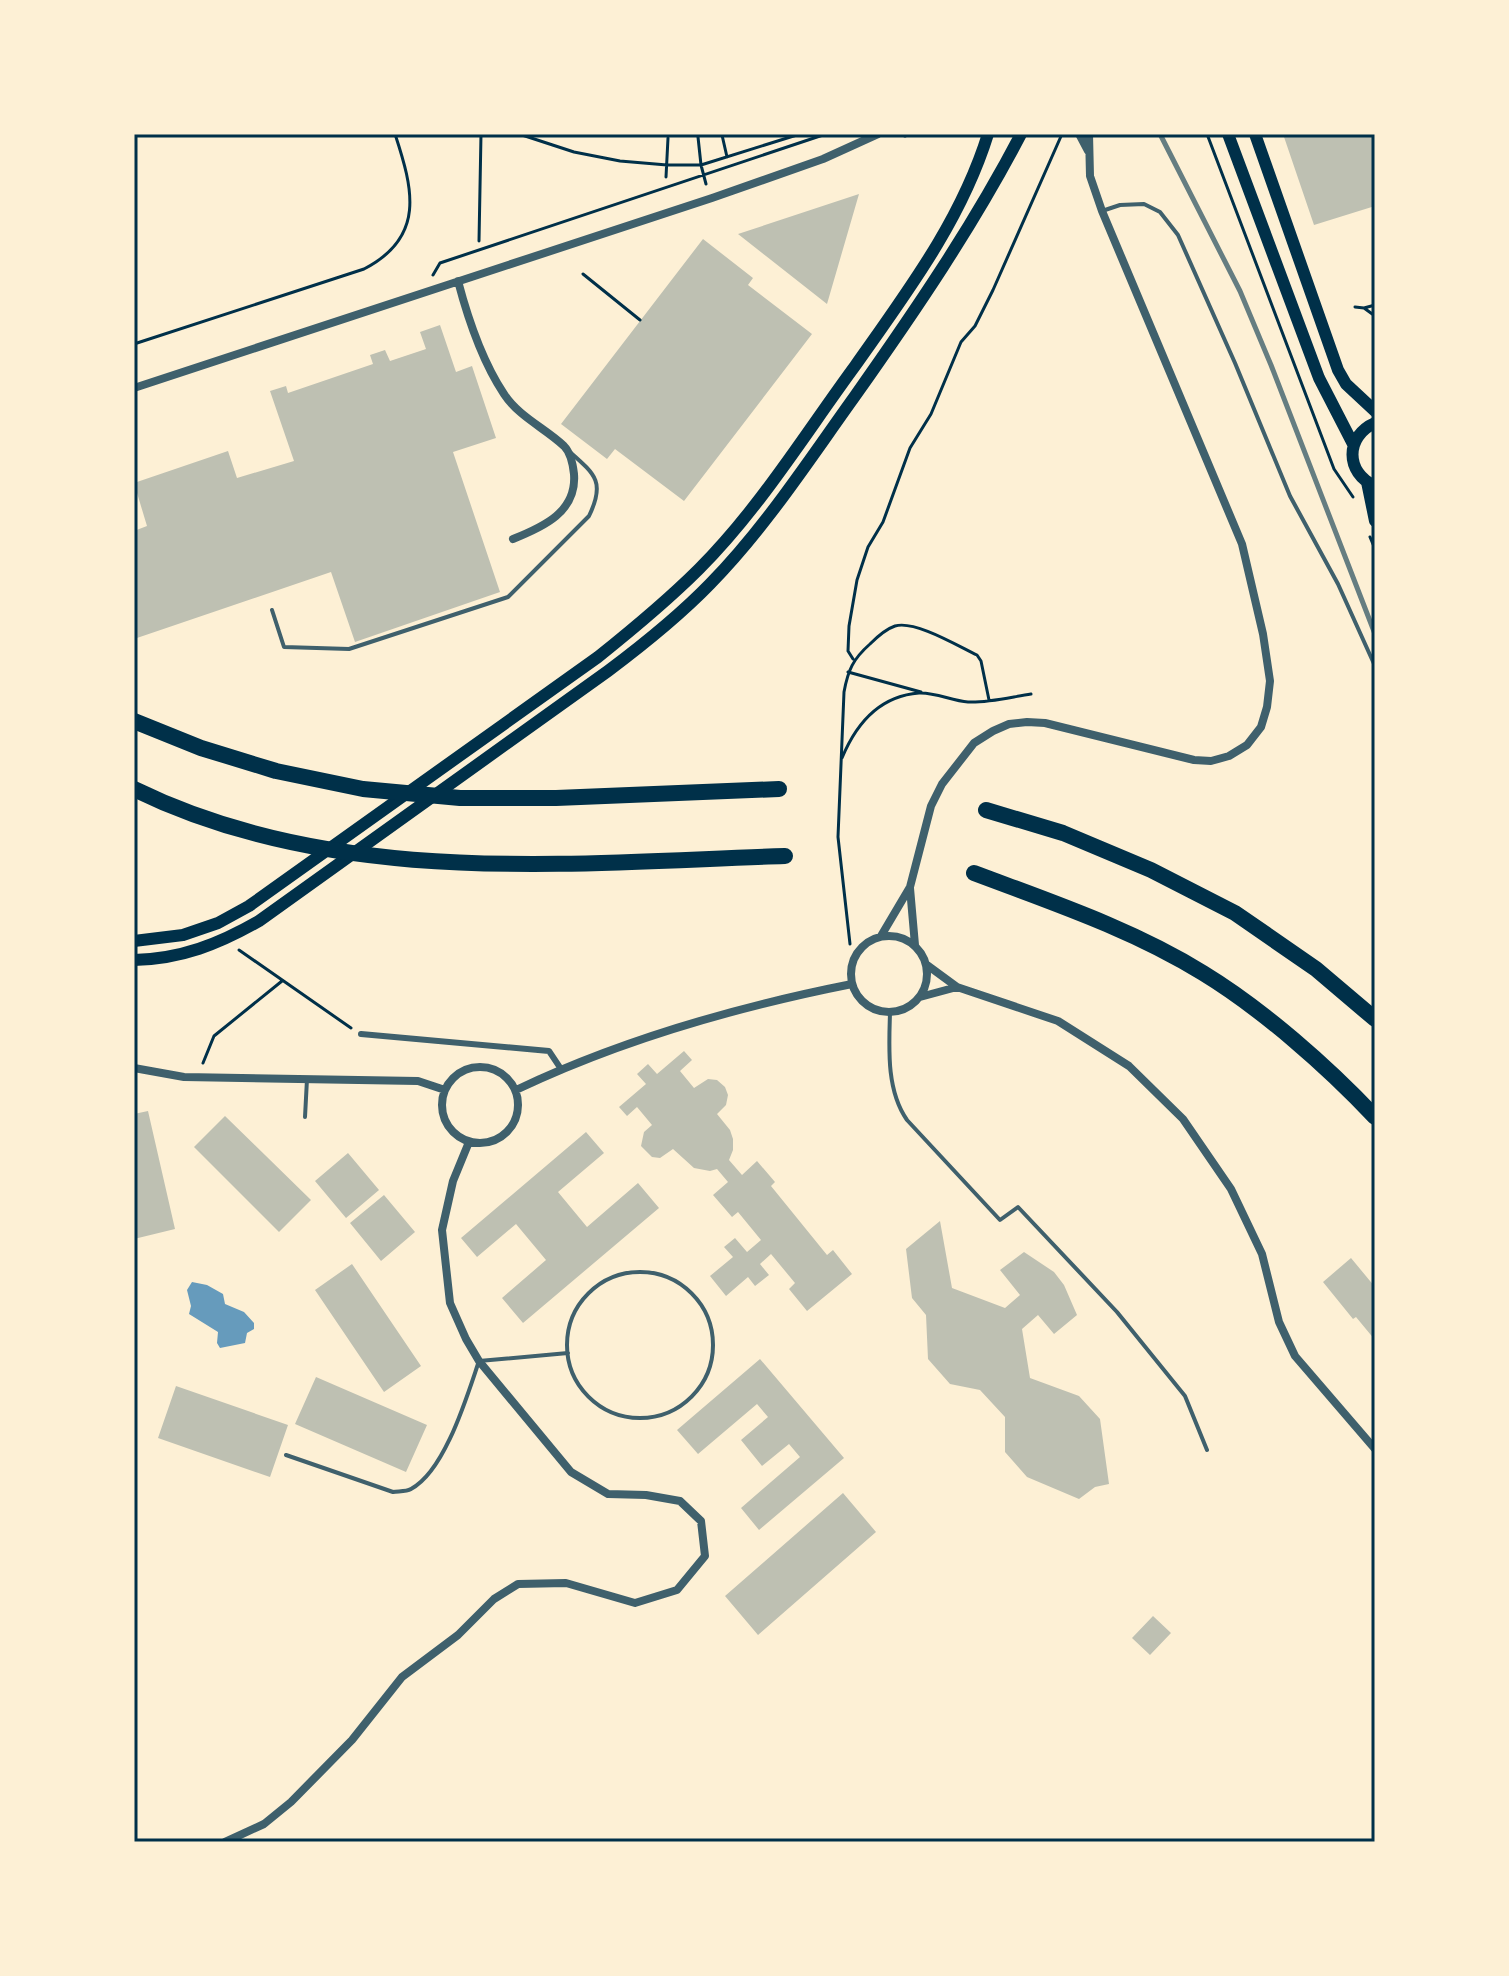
<svg xmlns="http://www.w3.org/2000/svg" width="1509" height="1976" font-family="'Zilla Slab',serif">
	<style>
		.water { fill: #669bbc }
		.building { fill: #bec0b2 }
		.lines { fill: none; stroke-linecap: round; stroke-linejoin: round }
		.path { stroke: #003049; stroke-width: 3 }
		.service { stroke: #3f606c; stroke-width: 4 }
		.pedestrian { stroke: #3f606c; stroke-width: 6 }
		.minor { stroke: #3f606c; stroke-width: 8 }
		.secondary { stroke: #003049; stroke-width: 12 }
		.motorway { stroke: #003049; stroke-width: 16 }
		.rail { stroke: #657d81; stroke-width: 5 }
		.neatline { fill: none; stroke: #003049; stroke-width: 3 }
	</style>
	<rect width="100%" height="100%" fill="#fdf0d5"/>
	<path class="water" d="M192 1282 207 1285 223 1294 225 1304 244 1312 254 1323V1329L247 1333 245 1343 220 1348 217 1343 218 1332 189 1314 191 1306 187 1290Z"/>
	<path class="building" d="M1283 134H1375V206L1314 225Z
		M859 194 827 304 738 234Z
		M703 239 753 278 748 285 812 334 684 501 615 449 607 459 561 424Z
		M440 325 456 372 472 366 496 438 453 452 500 592 355 642 331 572 134 639V531L147 526 134 483 228 451 237 478 294 461 270 391 286 386 288 393 373 364 370 355 385 350 390 361 426 349 420 332Z
		M684 1051 692 1060 680 1071 694 1088 708 1079 717 1080 725 1087 728 1095 726 1105 717 1114 730 1130 733 1139V1150L729 1160 742 1175 757 1161 775 1182 771 1186 827 1255 833 1250 852 1274 807 1311 789 1289 795 1283 771 1254 760 1264 769 1275 755 1286 748 1277 726 1296 710 1276 733 1257 724 1247 735 1238 747 1252 761 1240 738 1212 732 1217 713 1195 728 1182 717 1169 710 1171 694 1168 673 1149 660 1158 652 1157 641 1146 644 1132 652 1125 637 1107 627 1116 619 1107 646 1084 637 1074 648 1064 657 1074Z
		M148 1111 175 1229 134 1239V1114Z
		M225 1116 311 1200 279 1232 194 1147Z
		M586 1132 604 1153 558 1192 587 1227 638 1183 659 1208 523 1323 502 1298 546 1260 516 1224 477 1257 461 1238Z
		M348 1153 379 1190 346 1218 315 1181Z
		M384 1195 415 1232 381 1261 350 1223Z
		M940 1221 952 1288 1005 1308 1020 1295 1000 1270 1024 1252 1054 1272 1064 1285 1077 1315 1054 1334 1038 1315 1022 1329 1030 1378 1079 1396 1100 1419 1109 1484 1095 1487 1079 1499 1027 1477 1005 1452V1417L980 1390 950 1384 928 1359 926 1315 912 1298 906 1249Z
		M1351 1258 1375 1287V1340L1356 1317 1353 1319 1323 1282Z
		M352 1264 421 1366 384 1392 315 1290Z
		M760 1359 844 1458 759 1530 741 1508 800 1457 789 1444 762 1466 741 1440 768 1417 757 1404 698 1454 677 1430Z
		M316 1377 427 1425 406 1472 295 1424Z
		M176 1386 288 1425 270 1477 158 1438Z
		M843 1493 876 1532 758 1635 725 1596Z
		M1153 1616 1171 1633 1150 1655 1132 1638Z"/>
	<g class="lines">
		<path class="path" d="M519 134 574 152 620 161 667 165H701L800 134
			M900 134 905 136 910 134
			M1207 134 1334 469 1353 497
			M722 135 727 157
			M698 137 701 165 706 184
			M666 177 668 138
			M479 241 481 134
			M583 274 640 320
			M433 275 440 263 826 134
			M1355 307 1364 308 1375 316
			M1364 308 1375 305
			M134 344 364 269C426 237 413 189 395 134
			M1370 537 1375 549
			M853 659 848 651 849 626 857 580 868 547 883 522 910 448 931 414 961 342 975 326 993 290 1062 134
			M848 672 921 692
			M842 758C856 724 880 696 919 693 935 692 952 701 968 702 988 703 1011 697 1031 694
			M850 944 838 837 844 692C848 670 853 659 870 644 877 637 886 629 895 626 915 620 958 646 977 655L981 661 989 700
			M239 950 351 1028
			M203 1063 214 1036 282 981"/>
		<path class="service" d="M1102 211 1120 205 1144 204 1160 212 1178 235 1235 363 1290 496 1338 584 1375 666
			M272 610 284 647 349 649 508 597 589 516C605 483 596 475 571 453
			M890 1013C889 1047 886 1090 907 1120L1000 1220 1018 1207 1117 1312 1185 1396 1207 1450
			M305 1117 307 1079
			M567 1345a73 73 0 1 1 146 0a73 73 0 1 1-146 0Z
			M286 1455 393 1492C398 1491 406 1492 411 1489 445 1471 467 1396 479 1361L568 1353"/>
		<path class="pedestrian" d="M361 1034 549 1051 561 1069"/>
		<path class="minor" d="M1079 134 1088 151
			M458 281C468 319 482 361 504 394 519 417 545 428 564 446 571 453 573 465 574 474 577 512 543 527 513 539
			M134 388 712 198 823 159 878 134
			M910 888 915 945
			M851 974a38 38 0 1 1 76 0a38 38 0 1 1-76 0Z
			M881 936 910 887 931 806 942 784 974 743 993 731 1009 724 1027 722 1045 723 1194 760 1211 761 1229 756 1247 745 1261 727 1267 707 1270 681 1263 634 1242 544 1102 211 1090 176 1089 134
			M927 965 957 987 1058 1021 1129 1066 1183 1119 1231 1189 1262 1254 1279 1322 1295 1356 1375 1449
			M920 997 957 987
			M442 1105a38 38 0 1 1 76 0a38 38 0 1 1-76 0Z
			M134 1068 184 1077 418 1081 445 1090
			M516 1090C623 1039 736 1007 852 984
			M225 1842 264 1824 291 1802 352 1740 402 1677 458 1635 494 1599 518 1584 566 1583 635 1603 677 1590 705 1556 701 1521 680 1501 646 1495 608 1494 571 1472 479 1361 466 1339 450 1303 442 1230 453 1181 469 1142"/>
		<path class="secondary" d="M1228 134 1319 378 1353 444
			M1255 134 1338 370 1346 384 1375 411
			M1375 423C1345 436 1345 473 1375 486
			M1367 482 1375 521
			M134 941 183 935 218 923 249 906 598 657C633 629 667 601 699 569 759 509 805 434 855 366 907 292 961 221 988 134
			M134 960C181 959 219 944 259 921L608 671C644 644 679 616 710 584 765 528 809 460 855 396 915 311 973 226 1021 134"/>
		<path class="motorway" d="M134 721 201 748 276 771 363 789 460 798H556L779 789
			M134 789C336 888 568 863 785 856
			M986 810 1063 833 1151 870 1235 913 1316 969 1375 1019
			M974 873C1051 902 1132 929 1203 973 1262 1009 1327 1066 1375 1117"/>
		<path class="rail" d="M1160 134 1240 291 1271 365 1375 634"/>
	</g>
	<rect width="1509" height="1976" fill="none" stroke="#fdf0d5" stroke-width="272"/>
	<rect x="136" y="136" width="1237" height="1704" class="neatline"/>
</svg>
